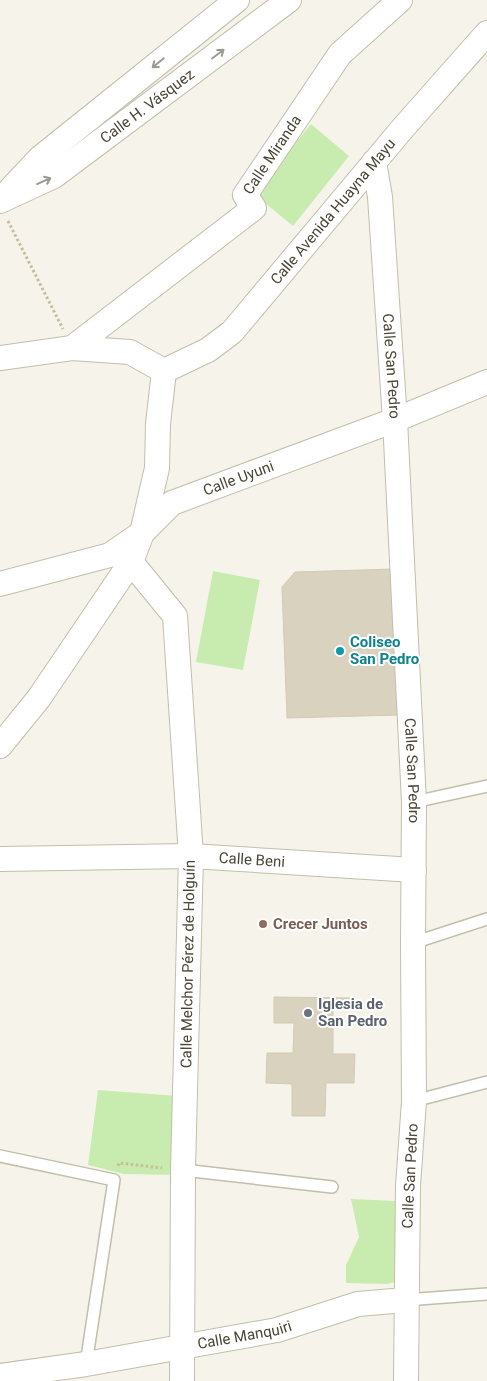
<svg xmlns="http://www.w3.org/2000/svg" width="487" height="1381" font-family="Roboto,sans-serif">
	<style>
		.green { fill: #c8ecb0 }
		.building { fill: #d8d2be; stroke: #d3cbb1 }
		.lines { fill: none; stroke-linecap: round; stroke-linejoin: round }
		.lane-casing { stroke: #c2beab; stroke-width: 14 }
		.street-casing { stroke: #c2beab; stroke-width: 26 }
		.path { stroke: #c5bd9c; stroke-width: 3; stroke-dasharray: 2.5 2.5; stroke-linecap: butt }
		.lane { stroke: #fff; stroke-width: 11 }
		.street { stroke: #fff; stroke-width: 24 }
		.oneway { stroke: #9b9991 }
		.culture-dot { fill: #0f9aa8; stroke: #fff; stroke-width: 2 }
		.education-dot { fill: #8d6e63; stroke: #fff; stroke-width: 2 }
		.worship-dot { fill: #6b7280; stroke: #fff; stroke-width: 2 }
		.labels { text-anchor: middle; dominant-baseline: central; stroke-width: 4; stroke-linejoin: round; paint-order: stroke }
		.street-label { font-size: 15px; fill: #4a4637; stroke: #fff }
		.culture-label { font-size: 15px; font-weight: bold; fill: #0d838f; stroke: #fff; text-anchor: start }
		.education-label { font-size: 15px; font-weight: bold; fill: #785e54; stroke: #fff; text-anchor: start }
		.worship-label { font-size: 15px; font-weight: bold; fill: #5b616d; stroke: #fff; text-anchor: start }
	</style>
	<rect width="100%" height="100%" fill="#f6f4ea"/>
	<path class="green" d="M311 124 349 156 293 226 254 194Z
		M213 571 260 580 243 670 196 662Z
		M98 1090 178 1096 175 1175 124 1174 88 1165Z
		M351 1199 396 1201V1282L387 1284 346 1283V1265L359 1237Z"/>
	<path class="building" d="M394 569 399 715 287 718 282 587 295 572Z
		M274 997 350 998V1009H333V1054H355L354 1083H326L325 1116H292V1084L266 1083 267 1053H293L294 1023H274Z"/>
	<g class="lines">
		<defs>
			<path id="lane" d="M414 802 487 786
				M413 943 487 919
				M414 1101 487 1082
				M0 1156 114 1180 86 1364
				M183 1170 332 1187
				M405 1300 487 1294"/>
			<g id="street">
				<path id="s1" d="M374 162 380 197 395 420 414 802 413 943 414 1101 408 1186 406 1381"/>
				<path d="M7 193 40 158 237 0"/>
				<path id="s2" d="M0 201 54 176 289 0"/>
				<path id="s3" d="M72 348 254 208 245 195 340 54 400 0"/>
				<path d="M0 358 72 348 130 352 164 371"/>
				<path id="s4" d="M164 371 208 350 232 332 403 128 487 33"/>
				<path d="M131 562 175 616 191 856 183 1170 182 1381"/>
				<path id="s5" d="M0 584 110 555 142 533 172 503 395 420 487 382"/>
				<path d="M0 746 39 698 131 562 142 533 157 468 158 424 164 371"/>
				<path id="s6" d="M0 859 191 856 414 870"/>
				<path id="s7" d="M0 1376 86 1364 277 1330 358 1304 405 1300"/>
			</g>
		</defs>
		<use href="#lane" class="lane-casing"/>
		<use href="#street" class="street-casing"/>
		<path class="path" d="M8 221 63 329
			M118 1166 119 1163 162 1168"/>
		<use href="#lane" class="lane"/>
		<use href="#street" class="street"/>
	</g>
	<defs><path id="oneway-shaft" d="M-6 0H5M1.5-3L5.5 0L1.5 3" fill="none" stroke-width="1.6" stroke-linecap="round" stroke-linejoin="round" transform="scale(1.25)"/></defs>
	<g class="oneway">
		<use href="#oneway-shaft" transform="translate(218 54) rotate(-37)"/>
		<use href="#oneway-shaft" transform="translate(158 63) rotate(141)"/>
		<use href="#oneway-shaft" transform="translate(44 181) rotate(-24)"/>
	</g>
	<circle class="culture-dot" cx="340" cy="651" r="5"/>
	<circle class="education-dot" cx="263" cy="924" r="5"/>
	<circle class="worship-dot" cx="308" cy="1013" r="5"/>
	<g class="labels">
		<g class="street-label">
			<text stroke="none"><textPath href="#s2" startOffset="176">Calle H. Vásquez</textPath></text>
			<text stroke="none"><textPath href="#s3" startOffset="294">Calle Miranda</textPath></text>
			<text stroke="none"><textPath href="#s4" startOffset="236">Calle Avenida Huayna Mayu</textPath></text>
			<text stroke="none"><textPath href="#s1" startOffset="205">Calle San Pedro</textPath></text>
			<text stroke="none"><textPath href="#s5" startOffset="266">Calle Uyuni</textPath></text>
			<text stroke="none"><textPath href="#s1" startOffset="610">Calle San Pedro</textPath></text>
			<text stroke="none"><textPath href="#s6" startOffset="252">Calle Beni</textPath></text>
			<text transform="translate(188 964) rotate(-89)">Calle Melchor Pérez de Holguín</text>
			<text transform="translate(410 1176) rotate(-87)">Calle San Pedro</text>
			<text stroke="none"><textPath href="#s7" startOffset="248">Calle Manquiri</textPath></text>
		</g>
		<g class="culture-label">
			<text x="350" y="642">Coliseo<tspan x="350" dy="17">San Pedro</tspan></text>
		</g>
		<g class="education-label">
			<text x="273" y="924">Crecer Juntos</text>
		</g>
		<g class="worship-label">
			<text x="318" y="1004">Iglesia de<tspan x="318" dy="17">San Pedro</tspan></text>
		</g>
	</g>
</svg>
